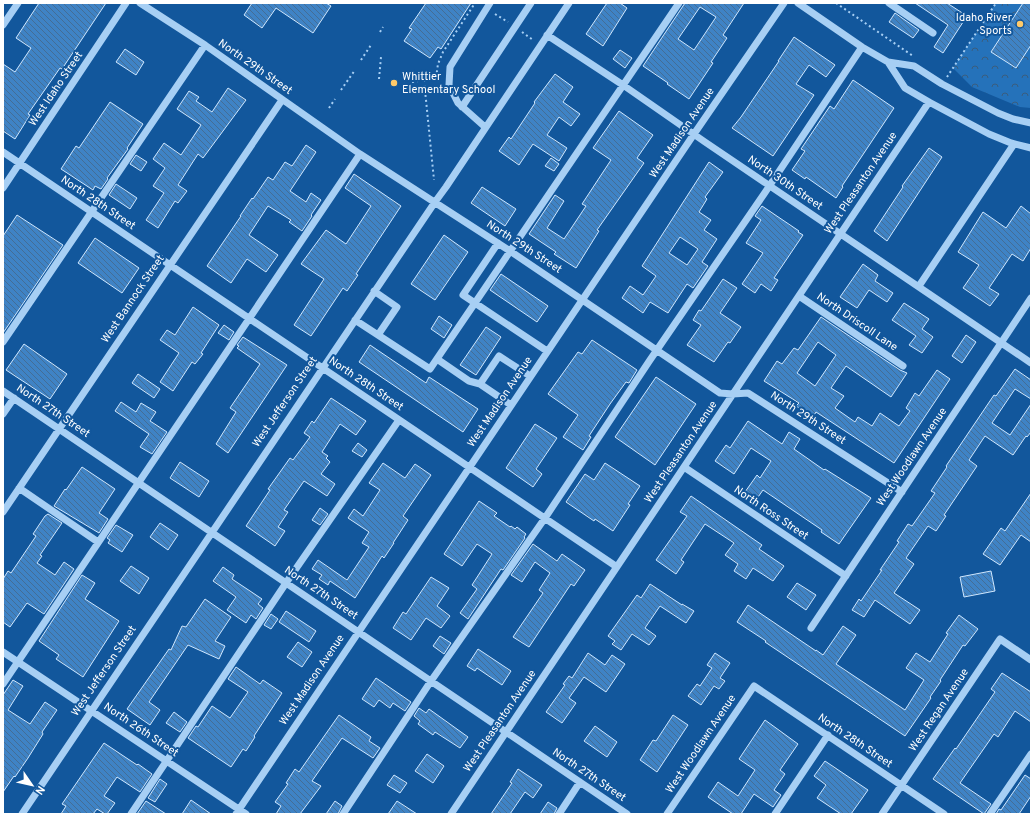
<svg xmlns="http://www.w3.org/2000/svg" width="1034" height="817" font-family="Overpass,sans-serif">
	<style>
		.park { fill: url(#park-crowns) }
		.building { fill: url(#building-back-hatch); stroke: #cfe7fe; fill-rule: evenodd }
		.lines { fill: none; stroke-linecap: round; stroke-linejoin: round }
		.path { stroke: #a7cff4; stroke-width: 2; stroke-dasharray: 2 3; stroke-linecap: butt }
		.minor { stroke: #a7cff4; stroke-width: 7 }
		.poi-dot { fill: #ffca6a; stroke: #12579c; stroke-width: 1.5 }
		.labels { text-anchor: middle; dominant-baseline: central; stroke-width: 4; stroke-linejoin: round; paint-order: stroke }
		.poi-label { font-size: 11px; fill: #fff; stroke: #12579c; text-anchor: end }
		.street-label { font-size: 11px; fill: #fff; stroke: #12579c }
	</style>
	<defs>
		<pattern id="park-crowns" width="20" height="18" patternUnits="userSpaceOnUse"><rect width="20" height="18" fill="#2572ba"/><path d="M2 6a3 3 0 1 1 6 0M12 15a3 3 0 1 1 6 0" fill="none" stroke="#3a5d7e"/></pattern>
		<pattern id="building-back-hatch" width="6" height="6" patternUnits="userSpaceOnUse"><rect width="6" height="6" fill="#3f83c5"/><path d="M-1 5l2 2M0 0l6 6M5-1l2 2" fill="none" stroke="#446d95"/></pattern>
	</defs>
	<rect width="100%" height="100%" fill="#12579c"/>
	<path class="park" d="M996 3H1031V108L1020 107 972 87 953 68Z"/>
	<path class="building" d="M39 3H106L62 69 60 68 28 114 30 115 15 139 3 131V64L15 72 31 48 16 38Z
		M252 3H326L331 6 313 33 276 8 262 28 244 15Z
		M426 3H471L441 49 438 47 430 58 404 41 412 29 409 28Z
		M607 3H620L627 8 603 46 586 34Z
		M685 3H744L723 35 727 38 711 62 713 63 689 99 667 84 668 83 643 66ZM700 7 716 17 694 50 678 39Z
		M915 3H947L967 16 943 53 934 47 948 25Z
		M1023 3H1031V45L1016 68 991 52Z
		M895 13 919 30 913 38 889 22Z
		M794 37 835 65 826 77 809 65 796 84 814 95 773 156 732 128 741 117 779 61H778Z
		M125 49 144 62 136 75 116 62Z
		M620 50 632 58 625 68 613 59Z
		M555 74 573 87 563 102 580 114 571 126 559 117 547 135 567 148 559 161 533 144 519 165 499 151 509 137 511 139 535 103 534 102Z
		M853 80 894 108 842 186 843 187 836 198 806 177 805 179 792 170 805 151 801 149 830 106 834 109Z
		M228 88 246 100 203 158 198 154 178 185 187 191 178 203 175 201 158 228 146 220 164 193 153 186 165 168 153 159 164 143 181 155 201 125 177 109 189 91 199 97 196 101 212 112Z
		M110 102 143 124 127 148 128 149 107 178 108 179 101 189 95 186 93 190 61 169 76 146 79 148Z
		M619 111 653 135 637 158 644 163 597 230 599 231 576 268 554 254 556 252 529 234 555 195 564 201 547 228 564 239 586 206 582 204 611 160 593 148Z
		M306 145 316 152 290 191 306 202 311 193 321 200 311 215 312 216 302 231 289 222 291 220 268 206 249 235 278 255 266 272 247 259 231 283 207 266 241 216H240L252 198 253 199 268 177 273 180 285 162 292 166Z
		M929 148 942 157 887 241 874 231 903 187 902 186Z
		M136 155 147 162 141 171 130 164Z
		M551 158 559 164 554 171 545 166Z
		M709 162 723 172 705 197 707 199 699 212 711 220 704 230 717 239 702 262 708 266 693 288 687 284 668 313 650 302 643 313 622 298 630 286 643 295 656 276 642 266ZM680 237 698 249 687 265 669 253Z
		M354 174 401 206 356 274 358 275 347 291 343 288 311 336 294 325 324 279 301 264 326 230 346 244 371 206 345 188Z
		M116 184 137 198 130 209 109 195Z
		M482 187 516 209 505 226 471 203Z
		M762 206 799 231 798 232 803 235 774 278 778 280 771 291 761 284 755 293 742 284 763 253 746 243 761 220 755 216Z
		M1021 206 1031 214V248L1023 261 1012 254 989 288 999 294 990 306 963 288 979 265 958 252 983 212 1006 228Z
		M17 215 63 245 3 333V236Z
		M444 235 468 252 435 300 411 284Z
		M95 238 139 268 122 293 78 263Z
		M863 264 878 275 875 281 893 293 887 302 869 290 857 308 840 297Z
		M501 274 548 306 537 322 490 290Z
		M723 279 737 288 720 313 741 327 730 343 728 342 714 362 687 345 701 325 693 320 699 310 701 311Z
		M904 303 929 319 922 329 933 337 922 353 909 345 916 336 892 320Z
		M193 307 219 325 201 353 203 354 195 364 192 362 173 391 160 382 179 353 160 340 167 330 175 335Z
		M439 316 452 325 444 338 431 329Z
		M821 317 900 370 907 373 891 397 846 366 831 388 844 396 835 408 855 422 858 417 872 426 880 413 899 426 910 411 906 408 915 393 919 396 937 370 950 379 894 463 816 412 813 417 796 406 799 403 764 381 777 361 782 364 794 348 798 350ZM818 342 836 355 815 386 797 373Z
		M224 325 234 332 229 340 218 333Z
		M486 327 501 337 476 375 460 365Z
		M966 335 976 342 962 363 952 356Z
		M243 337 287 365 228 453 216 444 236 412 230 408 260 364 237 348 239 346 237 345Z
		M592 340 637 370 629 383 626 382 610 404 589 436 591 437 583 450 563 437 578 415 548 394 578 352 582 354Z
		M24 344 67 374 50 399 6 370Z
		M370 345 426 383 429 377 478 409 463 432 359 362Z
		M1015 369 1031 380V399L1015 389 992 423 1010 435 1031 404V432L1027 437 1026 436 1013 455 985 436 969 460 977 466 944 515 946 516 936 531 928 526 906 558 914 564 894 593 920 610 910 624 875 600 864 617 852 610 859 599 861 601 882 570H880L899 542 897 541 908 524 912 526 935 493 931 491 947 467 946 466 994 395 996 396Z
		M138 374 160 389 154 398 132 383Z
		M656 377 696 404 655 465 615 437Z
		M331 398 366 421 356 435 340 424 322 452 328 456 326 458 330 462 321 474 335 484 327 496 304 481 284 510 288 512 278 527 285 531 275 546 246 526 270 490 268 489 290 458 293 460 310 437 304 433 312 421 314 423Z
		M121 402 136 412 141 403 156 412 150 421 167 432 152 454 140 447 149 434 115 411Z
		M748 421 782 444 789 432 800 439 794 449 824 470 825 469 871 498 839 544 821 532 822 530 763 490 756 500 745 492 757 475 760 478 771 461 751 448 734 474 715 461 726 445 730 448Z
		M535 424 557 438 536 469 542 474 533 487 506 468Z
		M358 443 367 450 362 457 352 451Z
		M180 462 209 481 199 497 170 478Z
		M383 463 405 478 415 464 431 475 403 516 408 520 393 543H394L384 558 382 556 355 598 330 581 328 585 319 579 322 575 312 569 318 560 347 580 369 547 362 543 369 532 348 518 354 509 363 516 380 490 369 483Z
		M605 463 640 486 628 504 630 505 613 531 595 519 594 521 566 502 585 474 594 480Z
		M82 467 115 489 99 513 108 519 99 533 54 506 65 489 66 490Z
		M1031 493V542L1021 535 1000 565 983 554 1001 528 1005 531Z
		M691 496 762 545 759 549 784 566 773 581 753 568 746 579 734 571 738 564 725 555 734 543 705 524 681 560 684 562 676 574 656 560 687 516 680 512Z
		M479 501 497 513 494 516 510 527 511 526 515 529 517 527 526 534 524 537 525 538 503 570 501 569 468 619 460 613 477 589 472 585 492 554 477 544 462 566 444 554Z
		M320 508 328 514 320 525 312 520Z
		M48 514 62 523 40 555 42 556 37 563 55 575 64 562 74 569 44 614 27 603 10 627 3 622V579L8 571 11 573 36 536 33 534 45 516Z
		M160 523 178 535 168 550 150 537Z
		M116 525 133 535 122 552 108 543 110 540 107 538Z
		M533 544 557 561 562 554 585 570 574 586 571 584 529 647 513 637 543 593 539 590 550 573 535 562 522 582 511 575Z
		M131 566 149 578 139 594 120 581Z
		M223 567 234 575 232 579 262 599 258 604 263 608 256 619 251 615 246 623 227 610 236 597 213 581Z
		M991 571 995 591 964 597 960 577Z
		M82 575 95 583 85 599 119 621 83 677 56 659 59 655 39 641Z
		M431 577 449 588 437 606 450 616 441 628 426 618 411 640 393 628 403 612 406 614Z
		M797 583 816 595 806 610 787 597Z
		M650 584 682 605V604L694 611 686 623 660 606 645 628 656 636 649 645 632 634 621 650 612 644 615 641 608 636 637 595 641 598Z
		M205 599 231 617 215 641 225 646 219 659 188 645 149 702 160 710 150 725 127 709 169 649 171 650 182 626 186 627Z
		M748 605 816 651V650L823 655 843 626 856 635 836 664 905 710 924 680 906 668 916 653 930 662 948 634 946 633 959 615 978 629 965 646 963 645 940 680 941 681 930 697 931 698 905 736 765 642 766 641 737 622Z
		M286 611 316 631 309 642 279 622Z
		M271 614 278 619 271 629 264 625Z
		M440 636 451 643 444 654 433 646Z
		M298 642 312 652 302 667 287 657Z
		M478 649 511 671 502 685 477 668 475 671 467 666Z
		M588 653 605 665 612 655 625 664 606 692 584 677 569 698 576 703 562 723 546 712 565 685 563 684 569 676 572 678Z
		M715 653 730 663 720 678 725 681 719 689 714 686 701 705 688 696 697 684 700 686 712 668 707 665Z
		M236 667 260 684 263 680 282 693 254 736 255 737 246 751 243 749 231 767 188 738 196 726 198 727 212 706 230 718 248 692 228 679Z
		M1002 673 1031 692V722L1015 711 998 737 994 734 960 783 991 804 984 814 933 779 955 748 956 749 995 692 991 689Z
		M376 678 411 702 405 711 393 703 390 708 379 700 374 707 362 699Z
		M13 680 23 686 8 710 30 724 45 702 57 710 42 732 43 734 28 758 15 777 14 776 3 792V695Z
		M419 708 426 713 429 709 468 737 460 748 435 732 433 735 418 724 420 721 414 716Z
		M174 712 187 722 180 732 166 723Z
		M339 715 371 737 369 741 380 748 373 758 342 738 312 781 321 786 300 814H276L281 806 275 802 288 784 286 783 295 769 299 772Z
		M673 715 688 725 657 772 640 760 653 740 656 741Z
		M765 720 798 744 780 770 785 774 774 790 781 795 773 807 754 794 741 814H733L708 797 718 782 738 796 755 770 739 759Z
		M595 726 617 742 607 757 584 741Z
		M104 743 137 765 138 764 152 774 140 792 117 777 104 796 115 803 107 814H105L97 809 93 814H61L66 806 62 804Z
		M427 754 444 766 433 783 415 771Z
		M825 761 868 790 851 814H841L817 798 826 785 814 776Z
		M518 769 542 785 533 798 525 792 510 814H491L512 783 510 782Z
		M394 775 407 783 400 793 387 785Z
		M1025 775 1031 779V796L1019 814H996L999 809 1001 810Z
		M160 779 167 784 155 802 148 798Z
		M191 800 211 814H182Z
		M146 801 166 814H137Z
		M335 801 342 806 338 814H326Z
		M397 801 417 814H388Z
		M548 802 557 808 554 814H540Z"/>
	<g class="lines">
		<path class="path" d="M836 3 913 56
			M495 14 508 22
			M380 32 383 27
			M522 32 533 40
			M361 60 371 45
			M947 77 996 3
			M379 79 381 57
			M424 80 434 180
			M412 82 436 78 438 64 443 52 475 3
			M341 90 355 70
			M329 108 335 99"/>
		<path class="minor" d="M140 3 205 45 360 154 510 251 720 393 733 394 748 393 902 492
			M798 3 862 47 888 62 914 66 942 84 998 113 1013 119 1031 123
			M889 3 933 33
			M3 25 18 3
			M547 35 623 85 705 142 1031 363
			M888 62 905 88 929 102 989 134 1011 143 1031 148
			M462 107 531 3
			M485 127 458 103 449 85 450 67 490 3
			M3 152 617 567
			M3 188 126 3
			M498 243 463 295 547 351
			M919 286 1014 144
			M799 296 903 366
			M355 320 378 335 397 307 374 291
			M378 335 430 369 679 3
			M3 342 205 45
			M437 359 469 381 480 384 511 405
			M480 384 499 356 530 376
			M3 391 627 814
			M3 414 14 398
			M684 467 846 576
			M19 488 98 542
			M3 512 282 100
			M811 628 1031 298
			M3 652 246 814
			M3 684 360 154
			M22 814 435 202 446 187 569 3
			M131 814 286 583 399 420
			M236 814 694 134 784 3
			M343 814 431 681 545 518 650 360 764 194 862 47
			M451 814 929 102
			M559 814 580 782
			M667 814 754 686 944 814
			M775 814 828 735
			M882 814 1000 639 1031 660
			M990 814 1031 754"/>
	</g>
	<g class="poi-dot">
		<circle cx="1020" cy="24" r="4"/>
		<circle cx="394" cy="83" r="4"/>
	</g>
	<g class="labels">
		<g class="poi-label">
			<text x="1012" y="18">Idaho River<tspan x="1012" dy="13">Sports</tspan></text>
			<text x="402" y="77" text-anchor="start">Whittier<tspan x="402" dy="13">Elementary School</tspan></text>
		</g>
		<g class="street-label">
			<text transform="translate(255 67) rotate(35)">North 29th Street</text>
			<text transform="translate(56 89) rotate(-56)">West Idaho Street</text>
			<text transform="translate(682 133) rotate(-56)">West Madison Avenue</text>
			<text transform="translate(785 183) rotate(34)">North 30th Street</text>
			<text transform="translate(861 183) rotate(-56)">West Pleasanton Avenue</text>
			<text transform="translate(98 203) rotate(34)">North 28th Street</text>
			<text transform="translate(524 247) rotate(33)">North 29th Street</text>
			<text transform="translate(133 299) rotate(-56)">West Bannock Street</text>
			<text transform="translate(857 322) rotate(34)">North Driscoll Lane</text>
			<text transform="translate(366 384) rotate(34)">North 28th Street</text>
			<text transform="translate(285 402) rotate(-56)">West Jefferson Street</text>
			<text transform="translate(500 402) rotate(-56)">West Madison Avenue</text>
			<text transform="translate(53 411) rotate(34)">North 27th Street</text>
			<text transform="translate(808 418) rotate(33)">North 29th Street</text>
			<text transform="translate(681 452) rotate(-56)">West Pleasanton Avenue</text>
			<text transform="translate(912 457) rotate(-56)">West Woodlawn Avenue</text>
			<text transform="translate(771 513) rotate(34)">North Ross Street</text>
			<text transform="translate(321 593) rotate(34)">North 27th Street</text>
			<text transform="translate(104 671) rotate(-56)">West Jefferson Street</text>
			<text transform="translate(312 680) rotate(-56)">West Madison Avenue</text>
			<text transform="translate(939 710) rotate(-56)">West Regan Avenue</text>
			<text transform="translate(500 721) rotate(-56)">West Pleasanton Avenue</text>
			<text transform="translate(141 730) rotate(34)">North 26th Street</text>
			<text transform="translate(855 741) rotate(34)">North 28th Street</text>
			<text transform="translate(701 744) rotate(-56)">West Woodlawn Avenue</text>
			<text transform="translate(589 775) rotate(34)">North 27th Street</text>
		</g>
	</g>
	<rect width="1034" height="817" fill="none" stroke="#ffffff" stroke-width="8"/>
	<g transform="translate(32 785) rotate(124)" stroke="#12579c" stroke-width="3" paint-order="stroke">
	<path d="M0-3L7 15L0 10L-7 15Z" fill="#ffffff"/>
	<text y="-6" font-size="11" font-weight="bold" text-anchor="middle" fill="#ffffff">N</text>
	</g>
</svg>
